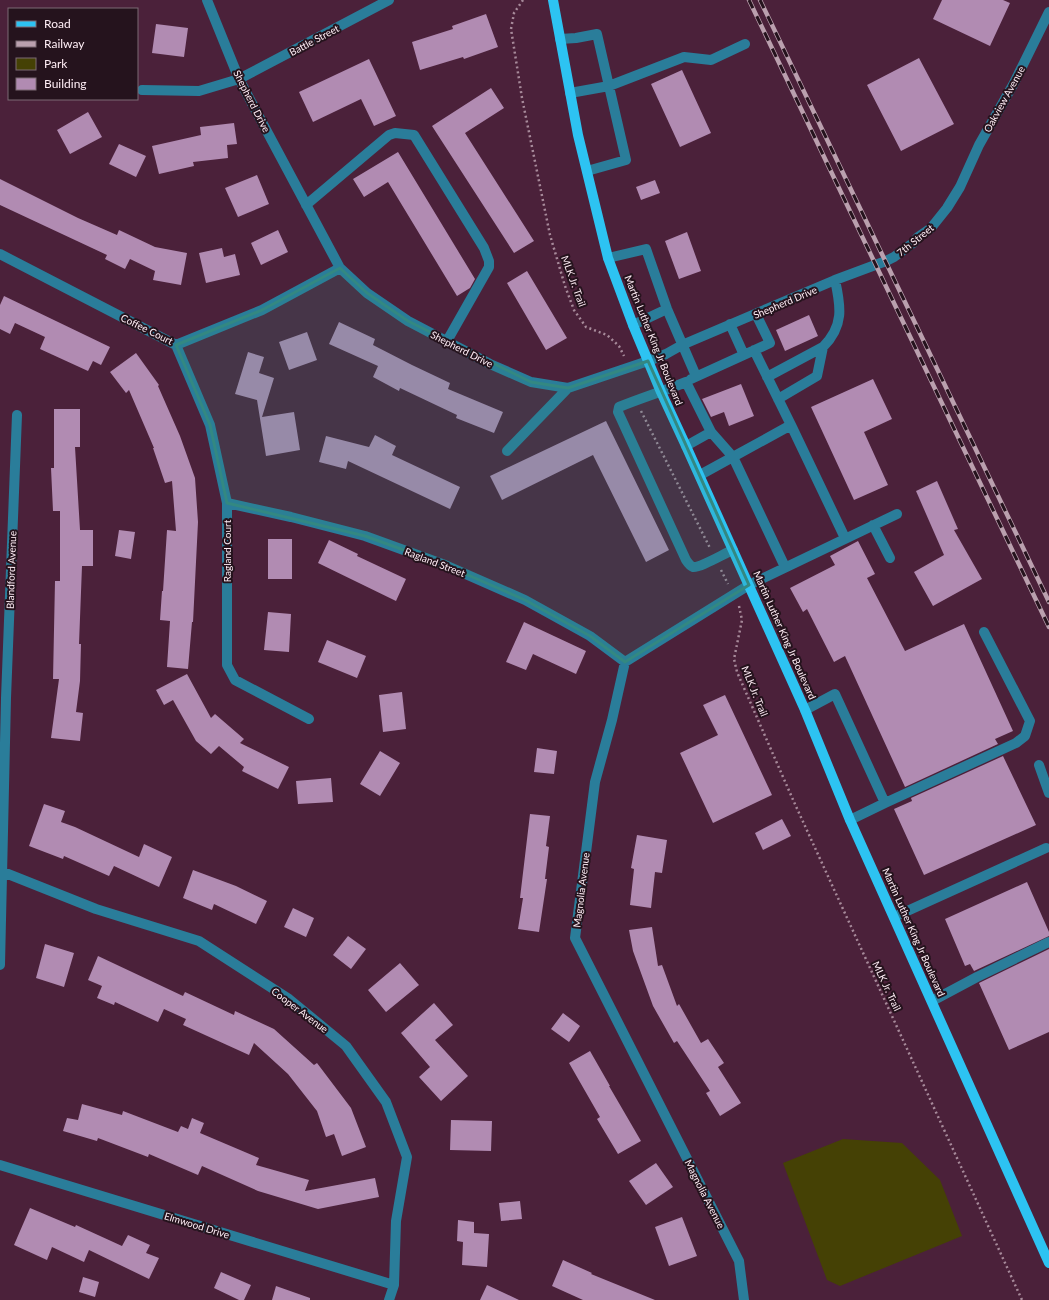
<svg xmlns="http://www.w3.org/2000/svg" width="1049" height="1300" font-family="Lato,sans-serif">
	<style>
		.green { fill: #454105 }
		.building { fill: #b18bb2 }
		.lines { fill: none; stroke-linecap: round; stroke-linejoin: round }
		.path { stroke: #a78a9a; stroke-width: 2.5; stroke-dasharray: 2 3; stroke-linecap: butt }
		.minor { stroke: #2a7d9a; stroke-width: 10 }
		.major { stroke: #2dc3f2; stroke-width: 10 }
		.rail-casing { stroke: #baa0ae; stroke-width: 4.5 }
		.rail { stroke: #25131d; stroke-width: 3; stroke-dasharray: 9; stroke-linecap: butt }
		.marked { fill: #338882; fill-opacity: 0.2; stroke: #338882; stroke-width: 3; stroke-linejoin: round }
		.labels { text-anchor: middle; dominant-baseline: central; stroke-width: 4; stroke-linejoin: round; paint-order: stroke }
		.street-label { font-size: 10px; fill: #ffeef6; stroke: #25131d }
	</style>
	<rect width="100%" height="100%" fill="#4b213a"/>
	<path class="green" d="M843 1139 902 1143 940 1180 962 1236 840 1286 827 1280 783 1163Z"/>
	<path class="building" d="M942 0H1003L1010 3 990 46 933 19Z
		M486 14 498 47 464 59 463 57 420 70 412 42 453 29 452 26Z
		M156 24 188 28 184 57 152 53Z
		M919 58 954 124 901 151 867 85Z
		M369 59 396 116 374 126 361 99 313 122 299 92Z
		M682 70 711 133 680 147 651 84Z
		M491 88 504 108 465 133 534 241 514 253 432 126Z
		M88 112 102 137 70 154 57 130Z
		M234 123 237 144 227 145 228 158 193 162 194 166 159 174 152 146 201 135 200 127Z
		M119 144 146 156 136 177 109 164Z
		M398 152 475 279 470 288 457 296 388 182 364 197 353 179Z
		M257 175 269 204 238 217 225 188Z
		M0 179 78 218 117 235 119 230 155 247 187 253 181 285 153 280 155 271 130 259 125 269 105 259 107 255 0 205Z
		M655 180 660 193 641 200 636 187Z
		M278 230 288 252 261 265 251 243Z
		M687 232 701 271 679 279 665 241Z
		M222 248 224 257 235 254 240 275 206 283 199 253Z
		M527 271 567 338 546 350 507 283Z
		M4 296 110 347 101 365 93 361 88 371 40 349 45 337 15 323 10 334 0 329V305Z
		M809 315 818 336 785 351 776 330Z
		M339 322 375 339 373 345 412 365 450 383 448 389 503 412 494 433 456 418 457 415 400 388 399 391 373 377 378 366 329 344Z
		M307 332 317 360 289 370 279 342Z
		M248 352 264 357 259 373 274 378 262 417 294 412 300 450 266 456 257 400 235 394Z
		M136 353 159 385 158 386 180 436 195 478 198 522 193 622H192L188 669 167 667 170 621 160 620 162 591H163L167 530 176 531 172 481 165 483 153 448H154L129 390 126 393 110 372Z
		M873 379 892 419 864 432 888 485 854 500 811 407Z
		M741 384 754 416 729 426 724 412 711 417 702 399Z
		M54 409H80V447H75L80 530H93V566H82L79 644H81L80 681 76 712 83 713 80 741 51 738 59 679H53L55 581H60V511H53L51 468H54Z
		M606 421 669 550 646 562 593 455 502 500 490 476Z
		M375 435 396 446 392 455 460 487 450 509 348 461 346 469 319 462 326 436 369 447Z
		M937 481 958 529 954 530 982 579 933 606 914 572 944 555 916 491Z
		M119 530 135 532 131 559 115 556Z
		M268 539H292V579H268Z
		M329 540 358 554 357 556 406 579 396 601 318 563Z
		M858 541 875 574 867 578 905 651 964 624 1013 731 995 739 998 744 905 787 845 656 834 662 807 609 803 612 790 588 835 565 830 556Z
		M268 612 291 614 289 652 264 650Z
		M524 622 586 651 576 674 533 654 526 670 506 662Z
		M327 640 366 656 357 678 318 662Z
		M187 674 211 718 215 714 244 739 240 743 289 767 278 789 242 771 244 767 219 746 211 754 196 741 173 700 164 705 156 690Z
		M402 692 406 729 383 732 379 695Z
		M725 695 772 795 713 823 680 753 718 735 703 705Z
		M537 748 557 751 554 774 534 772Z
		M380 751 400 763 380 796 360 784Z
		M1003 756 1036 825 924 875 894 809 912 801 911 798Z
		M331 778 333 802 298 804 296 781Z
		M44 804 65 811 61 822 75 827 139 857 144 844 172 857 159 887 114 866 109 876 64 856 63 859 29 846Z
		M530 814 550 816 546 846 549 847 545 879H547L539 932 518 929 523 898H520Z
		M782 819 791 836 763 850 755 833Z
		M637 835 667 840 662 873 655 872 651 908 630 905 634 869 631 868Z
		M193 870 236 886 267 901 256 924 214 904 212 910 183 898Z
		M1027 882 1049 932V936L974 971 970 964 965 966 945 919Z
		M293 908 314 918 306 937 284 927Z
		M652 927 658 966 662 965 677 1006 679 1004 701 1043 708 1039 724 1063 718 1067 741 1103 720 1116 706 1093 710 1091 677 1041 674 1043 653 1006 633 951 629 930Z
		M348 936 366 949 351 969 333 955Z
		M45 944 74 953 64 987 36 978Z
		M1049 949V1032L1009 1050 979 983Z
		M98 956 183 996 185 992 234 1015 235 1011 274 1029 314 1065 317 1063 351 1108 366 1147 342 1156 334 1134 326 1137 317 1111 288 1074 254 1043 249 1055 183 1025 186 1019 164 1009 158 1022 115 1002 114 1005 97 998 102 986 88 980Z
		M400 963 419 985 386 1012 368 990Z
		M434 1003 453 1025 435 1040 468 1076 441 1101 419 1077 430 1067 401 1033Z
		M563 1013 580 1026 569 1042 551 1029Z
		M590 1051 610 1086H609L641 1141 618 1154 597 1119 600 1117 569 1063Z
		M82 1104 122 1115 123 1111 178 1132 181 1126 188 1129 192 1118 204 1123 200 1133 259 1158 256 1165 309 1180 305 1191 375 1178 379 1197 318 1209 258 1191 202 1166 198 1175 149 1154 148 1157 98 1138 97 1141 63 1131 67 1118 78 1120Z
		M451 1120 492 1121 491 1151 450 1150Z
		M656 1163 673 1187 646 1205 629 1181Z
		M520 1201 522 1219 501 1221 499 1203Z
		M30 1208 75 1227 76 1225 122 1246 128 1235 150 1245 146 1253 159 1258 149 1279 89 1250 84 1262 52 1247 47 1260 14 1245Z
		M682 1217 697 1256 669 1266 655 1227Z
		M458 1220 474 1222V1233L489 1234 487 1267 462 1265 463 1242 457 1241Z
		M563 1260 592 1273 591 1274 655 1300H583L552 1286Z
		M221 1272 251 1285 244 1300H239L214 1288Z
		M83 1277 99 1282 95 1297 79 1292Z
		M487 1285 519 1300H480Z
		M276 1286 310 1298V1300H272Z"/>
	<g class="lines">
		<path class="path" d="M523 0 514 13 511 29 522 98 550 235 565 286 574 310 586 327 607 335 619 346 624 356
			M641 411 710 548
			M721 570 728 584
			M739 606 742 620 734 659 737 672 794 802 1022 1300"/>
		<path class="minor" d="M207 0 239 79 340 268 367 293 408 321 490 364 531 382 568 388 648 361 666 354 682 345 835 280 886 261 894 257 913 243 918 237 931 228 947 208 960 187 979 145 1014 83 1049 12
			M560 39 576 38 597 34 626 160 587 171
			M142 90 199 91 239 79 389 0
			M570 93 609 86 684 57 711 60 745 44
			M306 205 389 135 395 133 414 135 484 248 489 261V267L447 341
			M0 254 176 345 262 310 340 268
			M608 258 646 249 667 309 696 376
			M730 324 744 355
			M633 325 667 309
			M176 345 210 425 227 503V665L235 680 309 719
			M754 350 791 425
			M767 377 823 347C844 326 841 307 835 280
			M691 379 770 343 756 314
			M778 399 817 376 823 347
			M711 432 733 457 785 567
			M686 446 711 432 686 382C664 391 641 398 619 407L618 412 686 560C688 563 690 566 693 567 700 568 725 553 733 550
			M507 451 568 388
			M700 475 791 425 845 538
			M227 503 291 517 365 536 445 565 525 600 590 636 625 662
			M873 525 890 558
			M805 710 835 694 885 803 850 820
			M1039 765 1049 793
			M885 803 1016 743 1025 736 1030 721 984 632
			M3 872 96 909 199 941 289 999 346 1046 386 1102 407 1157 396 1221 394 1285 389 1300
			M894 917 1046 848
			M0 965 6 698 17 415
			M932 1001 977 977 1049 942
			M0 1165 394 1285
			M744 1300 739 1261 575 938 595 782 612 720 625 662 749 585 897 514"/>
		<path class="major" d="M553 0 578 135 608 258 633 325 661 392 686 446 805 710 850 820 1049 1263"/>
		<defs>
			<path id="rail" d="M749 0 1049 627
				M760 0 1049 602"/>
		</defs>
		<use href="#rail" class="rail-casing"/>
		<use href="#rail" class="rail"/>
	</g>
	<path class="marked" d="M340 268 367 293 408 321 531 382 568 388 648 361 749 585 625 662 590 636 525 600 445 565 365 536 227 503 210 425 176 345 262 310Z"/>
	<g class="labels">
		<g class="street-label">
			<text transform="translate(314 40) rotate(-28)">Battle Street</text>
			<text transform="translate(1004 99) rotate(-61)">Oakview Avenue</text>
			<text transform="translate(252 101) rotate(63)">Shepherd Drive</text>
			<text transform="translate(915 240) rotate(-39)">7th Street</text>
			<text transform="translate(574 281) rotate(70)">MLK Jr. Trail</text>
			<text transform="translate(785 302) rotate(-23)">Shepherd Drive</text>
			<text transform="translate(147 329) rotate(26)">Coffee Court</text>
			<text transform="translate(654 340) rotate(68)">Martin Luther King Jr Boulevard</text>
			<text transform="translate(462 349) rotate(27)">Shepherd Drive</text>
			<text transform="translate(227 551) rotate(-90)">Ragland Court</text>
			<text transform="translate(435 562) rotate(21)">Ragland Street</text>
			<text transform="translate(11 570) rotate(-88)">Blandford Avenue</text>
			<text transform="translate(785 635) rotate(66)">Martin Luther King Jr Boulevard</text>
			<text transform="translate(755 691) rotate(68)">MLK Jr. Trail</text>
			<text transform="translate(581 890) rotate(-83)">Magnolia Avenue</text>
			<text transform="translate(914 932) rotate(66)">Martin Luther King Jr Boulevard</text>
			<text transform="translate(887 986) rotate(65)">MLK Jr. Trail</text>
			<text transform="translate(300 1010) rotate(37)">Cooper Avenue</text>
			<text transform="translate(705 1194) rotate(63)">Magnolia Avenue</text>
			<text transform="translate(197 1225) rotate(17)">Elmwood Drive</text>
		</g>
	</g>
	<rect x="8" y="8" width="130" height="92" fill="#25131d" stroke="#7c6b74"/>
	<rect x="16" y="21" width="20" height="6" fill="#2dc3f2" stroke="#7c6b74"/>
	<text x="44" y="28" font-size="12" fill="#ffeef6">Road</text>
	<rect x="16" y="41" width="20" height="6" fill="#baa0ae" stroke="#7c6b74"/>
	<text x="44" y="48" font-size="12" fill="#ffeef6">Railway</text>
	<rect x="16" y="58" width="20" height="12" fill="#454105" stroke="#7c6b74"/>
	<text x="44" y="68" font-size="12" fill="#ffeef6">Park</text>
	<rect x="16" y="78" width="20" height="12" fill="#b18bb2" stroke="#7c6b74"/>
	<text x="44" y="88" font-size="12" fill="#ffeef6">Building</text>
</svg>
